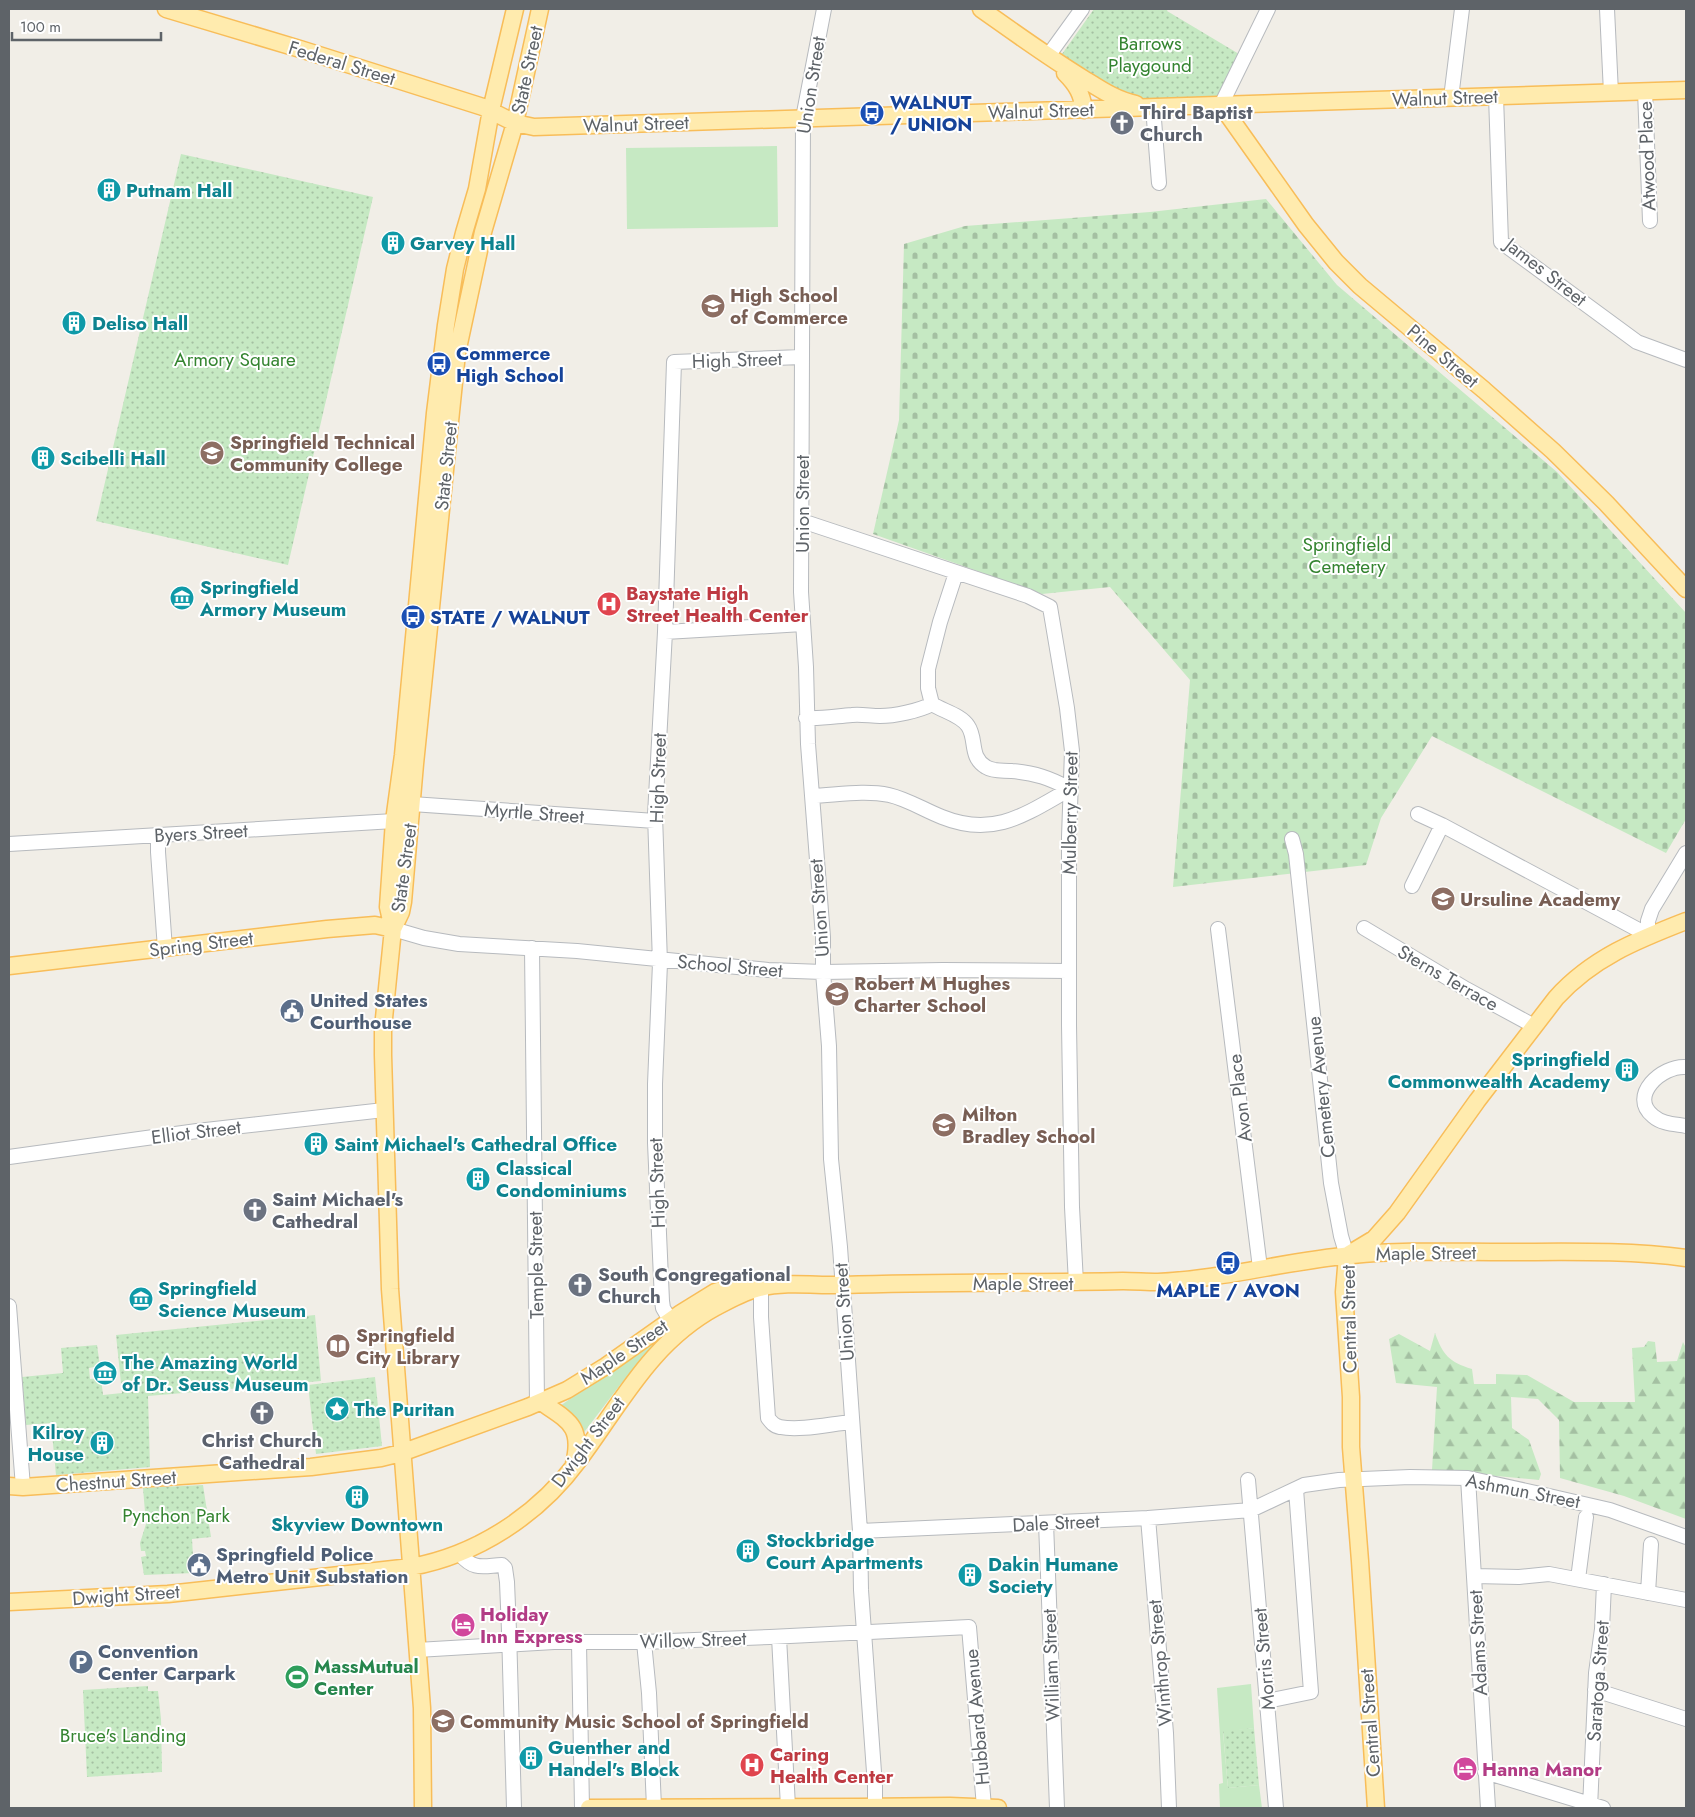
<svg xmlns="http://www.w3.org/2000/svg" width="1695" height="1817" font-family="Jost,sans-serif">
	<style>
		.grass { fill: #c6e9c3 }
		.forest { fill: url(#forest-firs) }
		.cemetery { fill: url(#cemetery-stones) }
		.park { fill: url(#park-dots) }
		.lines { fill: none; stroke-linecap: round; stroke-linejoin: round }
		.minor-casing { stroke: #b7babe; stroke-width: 16 }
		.major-casing { stroke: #f8bd59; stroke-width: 19 }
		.minor { stroke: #fff; stroke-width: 14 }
		.major { stroke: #ffebae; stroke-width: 16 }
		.labels { text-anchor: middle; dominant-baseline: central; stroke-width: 4; stroke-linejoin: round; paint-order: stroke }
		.park-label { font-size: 19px; fill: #348430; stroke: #fff }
		.street-label { font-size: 19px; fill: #5e6368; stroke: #fff }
		.transit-label { font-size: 19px; font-weight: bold; fill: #164399; stroke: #fff; text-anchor: start }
		.worship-label { font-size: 19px; font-weight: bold; fill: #5b616d; stroke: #fff; text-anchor: start }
		.culture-label { font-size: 19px; font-weight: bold; fill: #0d838f; stroke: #fff; text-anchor: start }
		.education-label { font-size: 19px; font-weight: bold; fill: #785e54; stroke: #fff; text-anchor: start }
		.health-label { font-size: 19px; font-weight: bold; fill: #be3a42; stroke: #fff; text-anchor: start }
		.service-label { font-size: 19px; font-weight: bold; fill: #4e5e75; stroke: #fff; text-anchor: start }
		.hotel-label { font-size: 19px; font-weight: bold; fill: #b23c85; stroke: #fff; text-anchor: start }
		.leisure-label { font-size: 19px; font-weight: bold; fill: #27864d; stroke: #fff; text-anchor: start }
	</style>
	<defs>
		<pattern id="forest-firs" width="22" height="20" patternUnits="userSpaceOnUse" patternTransform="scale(1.25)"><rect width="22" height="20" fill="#c6e9c3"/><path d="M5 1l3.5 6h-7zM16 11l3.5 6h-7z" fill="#a4c0a2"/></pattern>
		<pattern id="cemetery-stones" width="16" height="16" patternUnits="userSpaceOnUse" patternTransform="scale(1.25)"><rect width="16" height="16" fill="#c6e9c3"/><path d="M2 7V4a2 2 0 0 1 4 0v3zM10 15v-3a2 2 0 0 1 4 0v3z" fill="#a4c0a2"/></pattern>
		<pattern id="park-dots" width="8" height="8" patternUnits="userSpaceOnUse" patternTransform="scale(1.25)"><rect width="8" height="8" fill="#c6e9c3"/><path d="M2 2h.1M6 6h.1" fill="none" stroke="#a4c0a2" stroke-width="1.8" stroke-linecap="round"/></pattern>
	</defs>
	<rect width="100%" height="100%" fill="#f1eee7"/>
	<path class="grass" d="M777 146 778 227 627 229 626 148Z
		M662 1334 659 1340 620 1385 582 1435 560 1406Z
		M1251 1684 1254 1728 1223 1732 1228 1788 1259 1785 1262 1808H1220L1219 1784 1223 1783 1217 1688Z"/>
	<path class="forest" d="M1435 1333C1443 1355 1449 1362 1472 1369L1474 1384H1496V1374L1527 1375 1574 1402H1635L1632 1348 1644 1347 1648 1341 1655 1342 1657 1362 1677 1361 1683 1342 1686 1348V1519L1624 1496 1560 1478 1559 1420 1538 1399 1511 1397 1512 1428 1529 1440 1541 1474 1539 1480 1432 1470 1437 1387 1396 1383 1389 1339 1399 1334 1430 1351Z"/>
	<path class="cemetery" d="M1266 199 1337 285 1557 472 1686 613V819L1666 853 1432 736 1381 818 1366 865 1173 887 1190 680 1110 587 1042 594 873 534 899 420 904 244 965 226 1150 212Z"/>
	<path class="park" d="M1094 9H1168L1167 11 1239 54 1218 97 1137 99 1120 94 1062 54Z
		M181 154 373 197 288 565 96 521Z
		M315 1315 321 1381 148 1396 150 1467 56 1475 51 1423 26 1425 22 1377 63 1373 61 1348 97 1345 100 1366 89 1368 90 1379 101 1378 103 1395 122 1393 116 1335Z
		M375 1377 382 1446 316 1454 308 1385Z
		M203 1485 211 1537 192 1539 194 1573 144 1575 141 1557 146 1556 145 1551H141L140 1543 146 1524 143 1488Z
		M148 1686V1691H158L161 1719 162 1772 87 1777 83 1690Z
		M1254 1728 1259 1785 1228 1788 1223 1731Z"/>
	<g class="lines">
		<defs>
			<path id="minor" d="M824 9 803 118 801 592 806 667 808 744 823 937V972L829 1046 831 1159 840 1247 860 1531 861 1590 875 1786V1808
				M1607 9 1611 93
				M1048 56 1082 9
				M1645 91 1650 221
				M1496 96 1501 242 1637 342 1686 360
				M1451 98 1462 9
				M1221 105 1268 9
				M1153 107 1159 183
				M802 521 1028 596 1050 607 1067 708 1072 751 1069 837V1025L1072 1207 1076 1283
				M956 573 940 622 928 669V688L932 704C943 711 961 715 968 726 977 739 969 757 986 767 994 772 1003 770 1012 771 1035 773 1050 778 1070 789
				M665 632 803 624
				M806 718C822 719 837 716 852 715 861 714 871 716 880 716 894 716 919 711 932 704
				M812 796C837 795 864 790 889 795 907 799 924 810 942 817 994 838 1026 814 1070 789
				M412 804 655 821
				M1418 814 1442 825 1648 935V921L1652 909 1686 853
				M158 835V852L165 949
				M1292 839 1296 854 1331 1183 1341 1236 1347 1256
				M9 844 394 821
				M1412 886 1442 825
				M1364 928 1466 989 1534 1026
				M393 929 424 938 459 944 577 951 768 970 823 972 943 970 1069 971
				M1218 929 1260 1268
				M532 948 537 1403
				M1686 1067C1662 1065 1628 1096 1653 1116 1662 1124 1675 1124 1686 1126
				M9 1157 197 1131 384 1110
				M761 1287V1317L768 1418C771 1422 774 1426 780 1427 800 1431 830 1424 851 1422
				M9 1306 23 1487
				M670 1320 663 1308 662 1301 655 1143V1084L660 963 655 815 665 632 674 362 801 357
				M1468 1478 1488 1808
				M1248 1480 1276 1808
				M1148 1518 1166 1733 1169 1808
				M1046 1523 1057 1808
				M860 1531 1148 1518 1251 1510 1304 1485 1339 1480 1410 1477 1468 1478 1536 1493 1610 1510 1686 1537
				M460 1554C474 1571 483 1566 502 1565L505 1568 507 1582 509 1631 514 1808
				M1474 1576 1519 1577 1549 1574 1686 1600
				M1578 1579 1586 1517
				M1648 1593 1651 1544
				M779 1637 788 1807
				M644 1642 649 1693 654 1807
				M579 1643 582 1808
				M417 1650 554 1642H644L770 1637 969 1627 984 1807
				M1595 1690 1686 1719
				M1267 1701 1311 1692 1296 1489
				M1485 1772 1603 1808
				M1590 1808 1596 1673 1602 1629 1604 1584"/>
			<path id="major" d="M166 9 300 49 483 107 515 123 534 127 1686 90
				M981 9C1015 33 1048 57 1084 79 1100 89 1116 100 1136 104
				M1065 73C1077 85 1082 94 1084 110
				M1221 105 1306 225 1336 262 1360 286 1484 390 1553 451 1606 503 1686 589
				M393 929 388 907 394 821 403 755 435 413 446 325 455 269 464 233 477 189 491 110 515 9
				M9 966 327 929 375 925 393 929
				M1349 1254 1374 1239 1397 1213 1477 1101 1556 998C1592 958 1637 940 1686 921
				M1347 1256 1344 1292 1351 1397V1447L1360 1561 1376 1808
				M541 1402C569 1421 583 1426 574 1464
				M9 1486 23 1487 311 1467 381 1458 401 1453 528 1407 567 1390 606 1366 681 1313 715 1292 745 1282 754 1283 761 1287
				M9 1602 168 1594 411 1567C477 1555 538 1515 578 1461 621 1404 650 1343 716 1307 730 1300 745 1291 760 1288 787 1281 817 1286 844 1285 937 1282 1030 1283 1123 1281 1135 1281 1146 1282 1158 1282 1223 1279 1287 1261 1352 1255 1402 1250 1454 1252 1505 1252 1565 1252 1627 1250 1686 1258
				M423 1808 422 1708 390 1289 383 1055V1028L393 929 401 912 403 902 415 764 457 353 483 232 515 123 540 9
				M589 1808 859 1807 950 1806 998 1808"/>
		</defs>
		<use href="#minor" class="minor-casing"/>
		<use href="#major" class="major-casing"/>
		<use href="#minor" class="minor"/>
		<use href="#major" class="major"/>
	</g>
	<defs>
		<symbol id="bus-disc" viewBox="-11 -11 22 22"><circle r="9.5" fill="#1a4fb4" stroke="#fff"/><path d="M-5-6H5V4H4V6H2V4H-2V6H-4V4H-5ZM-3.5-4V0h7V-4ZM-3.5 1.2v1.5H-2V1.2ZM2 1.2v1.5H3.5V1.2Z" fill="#fff"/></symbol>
		<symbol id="church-disc" viewBox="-11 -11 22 22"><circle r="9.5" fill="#6b7280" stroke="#fff"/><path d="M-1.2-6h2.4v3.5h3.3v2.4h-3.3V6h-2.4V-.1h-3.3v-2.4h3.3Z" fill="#fff"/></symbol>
		<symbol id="building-disc" viewBox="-11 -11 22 22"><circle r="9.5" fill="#0f9aa8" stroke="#fff"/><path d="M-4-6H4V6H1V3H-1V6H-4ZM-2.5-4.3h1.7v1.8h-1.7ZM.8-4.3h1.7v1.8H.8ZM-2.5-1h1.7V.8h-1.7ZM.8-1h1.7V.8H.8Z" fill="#fff"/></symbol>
		<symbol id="school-disc" viewBox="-11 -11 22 22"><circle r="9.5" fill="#8d6e63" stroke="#fff"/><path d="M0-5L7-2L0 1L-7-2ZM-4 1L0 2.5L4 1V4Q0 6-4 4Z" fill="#fff"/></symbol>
		<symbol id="university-disc" viewBox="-11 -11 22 22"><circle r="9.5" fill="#8d6e63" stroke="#fff"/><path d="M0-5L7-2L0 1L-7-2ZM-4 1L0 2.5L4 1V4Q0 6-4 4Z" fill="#fff"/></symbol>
		<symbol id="museum-disc" viewBox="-11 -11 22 22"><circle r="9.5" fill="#0f9aa8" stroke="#fff"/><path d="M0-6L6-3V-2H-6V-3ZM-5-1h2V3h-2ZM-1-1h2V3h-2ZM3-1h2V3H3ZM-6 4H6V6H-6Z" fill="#fff"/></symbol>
		<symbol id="hospital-disc" viewBox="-11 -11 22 22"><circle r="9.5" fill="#e0444e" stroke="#fff"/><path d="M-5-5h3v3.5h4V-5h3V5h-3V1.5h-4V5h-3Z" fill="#fff"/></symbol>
		<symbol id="civic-disc" viewBox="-11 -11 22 22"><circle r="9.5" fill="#5c6f8a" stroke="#fff"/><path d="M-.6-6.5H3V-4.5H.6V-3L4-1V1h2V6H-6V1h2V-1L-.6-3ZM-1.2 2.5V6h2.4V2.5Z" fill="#fff"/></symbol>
		<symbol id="library-disc" viewBox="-11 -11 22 22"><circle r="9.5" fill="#8d6e63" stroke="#fff"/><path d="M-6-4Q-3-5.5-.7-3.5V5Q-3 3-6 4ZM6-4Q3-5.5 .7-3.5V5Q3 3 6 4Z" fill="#fff"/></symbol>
		<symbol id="sight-disc" viewBox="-11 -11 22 22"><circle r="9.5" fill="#0f9aa8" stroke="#fff"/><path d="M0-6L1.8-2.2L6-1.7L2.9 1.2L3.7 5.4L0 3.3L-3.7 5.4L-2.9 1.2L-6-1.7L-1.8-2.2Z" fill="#fff"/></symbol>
		<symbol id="hotel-disc" viewBox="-11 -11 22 22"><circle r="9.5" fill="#d1479c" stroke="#fff"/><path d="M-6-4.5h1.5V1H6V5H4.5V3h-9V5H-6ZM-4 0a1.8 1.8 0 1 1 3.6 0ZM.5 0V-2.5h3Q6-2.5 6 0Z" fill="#fff"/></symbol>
		<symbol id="parking-disc" viewBox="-11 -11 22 22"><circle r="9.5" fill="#5c6f8a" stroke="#fff"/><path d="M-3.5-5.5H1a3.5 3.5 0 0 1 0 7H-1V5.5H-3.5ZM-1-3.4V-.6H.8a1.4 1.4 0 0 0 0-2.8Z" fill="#fff"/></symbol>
		<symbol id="stadium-disc" viewBox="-11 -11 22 22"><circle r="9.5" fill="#2e9e5b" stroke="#fff"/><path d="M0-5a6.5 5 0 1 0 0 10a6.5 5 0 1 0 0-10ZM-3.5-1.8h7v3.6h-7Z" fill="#fff"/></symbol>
	</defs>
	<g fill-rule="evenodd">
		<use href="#bus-disc" x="858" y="99" width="28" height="28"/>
		<use href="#church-disc" x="1108" y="109" width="28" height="28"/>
		<use href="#building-disc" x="95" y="176" width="28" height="28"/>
		<use href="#building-disc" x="379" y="229" width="28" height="28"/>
		<use href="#school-disc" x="699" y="292" width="28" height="28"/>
		<use href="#building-disc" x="60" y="309" width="28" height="28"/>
		<use href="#bus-disc" x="425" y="350" width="28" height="28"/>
		<use href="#university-disc" x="198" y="439" width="28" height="28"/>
		<use href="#building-disc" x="29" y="444" width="28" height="28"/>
		<use href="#museum-disc" x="168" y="584" width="28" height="28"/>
		<use href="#hospital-disc" x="595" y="590" width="28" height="28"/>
		<use href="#bus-disc" x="399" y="603" width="28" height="28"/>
		<use href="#school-disc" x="1429" y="885" width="28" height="28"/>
		<use href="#school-disc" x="823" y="980" width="28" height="28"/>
		<use href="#civic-disc" x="278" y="997" width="28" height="28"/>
		<use href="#building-disc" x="1613" y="1056" width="28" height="28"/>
		<use href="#school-disc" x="930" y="1111" width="28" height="28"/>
		<use href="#building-disc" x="302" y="1130" width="28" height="28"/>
		<use href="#building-disc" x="464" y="1165" width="28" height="28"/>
		<use href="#church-disc" x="241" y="1196" width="28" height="28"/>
		<use href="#bus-disc" x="1214" y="1249" width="28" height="28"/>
		<use href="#church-disc" x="566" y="1271" width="28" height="28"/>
		<use href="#museum-disc" x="127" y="1285" width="28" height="28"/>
		<use href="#library-disc" x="324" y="1332" width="28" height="28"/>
		<use href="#museum-disc" x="91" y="1359" width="28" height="28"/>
		<use href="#sight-disc" x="323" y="1395" width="28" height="28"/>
		<use href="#church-disc" x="248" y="1399" width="28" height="28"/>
		<use href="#building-disc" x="88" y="1429" width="28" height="28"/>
		<use href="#building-disc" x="343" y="1483" width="28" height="28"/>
		<use href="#building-disc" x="734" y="1537" width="28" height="28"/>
		<use href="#civic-disc" x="185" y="1551" width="28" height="28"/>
		<use href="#building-disc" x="956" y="1561" width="28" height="28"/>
		<use href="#hotel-disc" x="449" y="1611" width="28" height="28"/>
		<use href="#parking-disc" x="67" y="1648" width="28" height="28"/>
		<use href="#stadium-disc" x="283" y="1663" width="28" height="28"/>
		<use href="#school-disc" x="429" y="1707" width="28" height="28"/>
		<use href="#building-disc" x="517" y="1744" width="28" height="28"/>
		<use href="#hospital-disc" x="738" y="1751" width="28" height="28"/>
		<use href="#hotel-disc" x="1451" y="1755" width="28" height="28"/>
	</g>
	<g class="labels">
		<g class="park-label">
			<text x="1150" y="43">Barrows<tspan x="1150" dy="22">Playgound</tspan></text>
			<text x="235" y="359">Armory Square</text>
			<text x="1347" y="544">Springfield<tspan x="1347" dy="22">Cemetery</tspan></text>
			<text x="176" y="1515">Pynchon Park</text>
			<text x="123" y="1735">Bruce's Landing</text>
		</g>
		<g class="street-label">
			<text transform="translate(342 63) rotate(17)">Federal Street</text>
			<text transform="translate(527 70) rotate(-78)">State Street</text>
			<text transform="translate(811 85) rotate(-81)">Union Street</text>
			<text transform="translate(1445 98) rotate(-2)">Walnut Street</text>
			<text transform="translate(1041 111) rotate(-2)">Walnut Street</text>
			<text transform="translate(636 124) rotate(-2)">Walnut Street</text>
			<text transform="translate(1647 156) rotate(-92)">Atwood Place</text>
			<text transform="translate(1546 272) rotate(38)">James Street</text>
			<text transform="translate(1443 356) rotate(40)">Pine Street</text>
			<text transform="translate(737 360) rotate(-2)">High Street</text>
			<text transform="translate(446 466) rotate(-84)">State Street</text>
			<text transform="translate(802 504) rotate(-90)">Union Street</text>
			<text transform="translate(658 778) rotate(-88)">High Street</text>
			<text transform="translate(534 813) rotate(4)">Myrtle Street</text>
			<text transform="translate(1070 813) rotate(-89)">Mulberry Street</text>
			<text transform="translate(201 833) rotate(-3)">Byers Street</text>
			<text transform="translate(404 868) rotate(-82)">State Street</text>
			<text transform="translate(819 908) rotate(-94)">Union Street</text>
			<text transform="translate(201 944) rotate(-7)">Spring Street</text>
			<text transform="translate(730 966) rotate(5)">School Street</text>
			<text transform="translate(1448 978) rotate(30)">Sterns Terrace</text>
			<text transform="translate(1321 1087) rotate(-96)">Cemetery Avenue</text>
			<text transform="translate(1240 1098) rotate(-97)">Avon Place</text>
			<text transform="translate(196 1132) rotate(-7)">Elliot Street</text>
			<text transform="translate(657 1183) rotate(-92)">High Street</text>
			<text transform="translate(1426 1253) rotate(-1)">Maple Street</text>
			<text transform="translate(536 1265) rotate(-91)">Temple Street</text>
			<text x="1023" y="1283">Maple Street</text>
			<text transform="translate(844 1312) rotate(-94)">Union Street</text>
			<text transform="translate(1349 1319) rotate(-91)">Central Street</text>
			<text transform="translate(624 1352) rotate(-34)">Maple Street</text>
			<text transform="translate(588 1442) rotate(-53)">Dwight Street</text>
			<text transform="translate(116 1481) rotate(-4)">Chestnut Street</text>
			<text transform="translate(1523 1491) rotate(11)">Ashmun Street</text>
			<text transform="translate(1056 1523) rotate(-3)">Dale Street</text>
			<text transform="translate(126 1595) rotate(-4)">Dwight Street</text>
			<text transform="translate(693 1640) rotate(-2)">Willow Street</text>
			<text transform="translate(1478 1643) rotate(-93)">Adams Street</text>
			<text transform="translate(1264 1659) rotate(-95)">Morris Street</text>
			<text transform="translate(1160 1663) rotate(-95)">Winthrop Street</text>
			<text transform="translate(1051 1665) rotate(-92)">William Street</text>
			<text transform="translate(1598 1681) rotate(-86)">Saratoga Street</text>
			<text transform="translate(977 1717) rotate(-95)">Hubbard Avenue</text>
			<text transform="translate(1370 1723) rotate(-94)">Central Street</text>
		</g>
		<g class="transit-label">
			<text x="890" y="102">WALNUT<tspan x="890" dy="22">/ UNION</tspan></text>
			<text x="456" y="353">Commerce<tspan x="456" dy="22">High School</tspan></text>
			<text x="430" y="617">STATE / WALNUT</text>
			<text x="1228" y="1290" text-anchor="middle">MAPLE / AVON</text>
		</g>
		<g class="worship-label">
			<text x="1140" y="112">Third Baptist<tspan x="1140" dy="22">Church</tspan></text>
			<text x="272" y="1199">Saint Michael's<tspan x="272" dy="22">Cathedral</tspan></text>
			<text x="598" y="1274">South Congregational<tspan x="598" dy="22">Church</tspan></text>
			<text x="262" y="1440" text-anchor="middle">Christ Church<tspan x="262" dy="22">Cathedral</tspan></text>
		</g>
		<g class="culture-label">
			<text x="126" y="190">Putnam Hall</text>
			<text x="410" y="243">Garvey Hall</text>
			<text x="92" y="323">Deliso Hall</text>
			<text x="60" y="458">Scibelli Hall</text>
			<text x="200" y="587">Springfield<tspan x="200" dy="22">Armory Museum</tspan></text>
			<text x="1610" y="1059" text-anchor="end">Springfield<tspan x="1610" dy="22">Commonwealth Academy</tspan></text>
			<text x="334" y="1144">Saint Michael's Cathedral Office</text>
			<text x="496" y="1168">Classical<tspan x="496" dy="22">Condominiums</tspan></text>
			<text x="158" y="1288">Springfield<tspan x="158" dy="22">Science Museum</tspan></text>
			<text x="122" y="1362">The Amazing World<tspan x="122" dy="22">of Dr. Seuss Museum</tspan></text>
			<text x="354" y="1409">The Puritan</text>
			<text x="84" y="1432" text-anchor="end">Kilroy<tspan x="84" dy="22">House</tspan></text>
			<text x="357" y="1524" text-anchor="middle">Skyview Downtown</text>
			<text x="766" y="1540">Stockbridge<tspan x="766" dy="22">Court Apartments</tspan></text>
			<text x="988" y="1564">Dakin Humane<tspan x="988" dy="22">Society</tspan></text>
			<text x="548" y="1747">Guenther and<tspan x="548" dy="22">Handel's Block</tspan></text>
		</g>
		<g class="education-label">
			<text x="730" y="295">High School<tspan x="730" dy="22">of Commerce</tspan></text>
			<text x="230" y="442">Springfield Technical<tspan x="230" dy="22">Community College</tspan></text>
			<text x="1460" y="899">Ursuline Academy</text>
			<text x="854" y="983">Robert M Hughes<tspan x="854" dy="22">Charter School</tspan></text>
			<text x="962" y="1114">Milton<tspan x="962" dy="22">Bradley School</tspan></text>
			<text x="356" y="1335">Springfield<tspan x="356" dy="22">City Library</tspan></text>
			<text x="460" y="1721">Community Music School of Springfield</text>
		</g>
		<g class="health-label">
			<text x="626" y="593">Baystate High<tspan x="626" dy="22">Street Health Center</tspan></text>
			<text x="770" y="1754">Caring<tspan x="770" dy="22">Health Center</tspan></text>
		</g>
		<g class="service-label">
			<text x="310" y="1000">United States<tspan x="310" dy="22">Courthouse</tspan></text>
			<text x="216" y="1554">Springfield Police<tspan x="216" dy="22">Metro Unit Substation</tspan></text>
			<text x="98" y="1651">Convention<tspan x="98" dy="22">Center Carpark</tspan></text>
		</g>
		<g class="hotel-label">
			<text x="480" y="1614">Holiday<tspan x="480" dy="22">Inn Express</tspan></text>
			<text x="1482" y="1769">Hanna Manor</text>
		</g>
		<g class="leisure-label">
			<text x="314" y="1666">MassMutual<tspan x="314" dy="22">Center</tspan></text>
		</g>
	</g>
	<rect width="1695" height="1817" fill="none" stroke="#5e6368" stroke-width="20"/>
	<path d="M12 32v8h149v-8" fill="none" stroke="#5e6368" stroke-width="2.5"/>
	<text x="20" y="32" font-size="15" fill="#5e6368" stroke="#ffffff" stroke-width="4" paint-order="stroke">100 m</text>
</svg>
